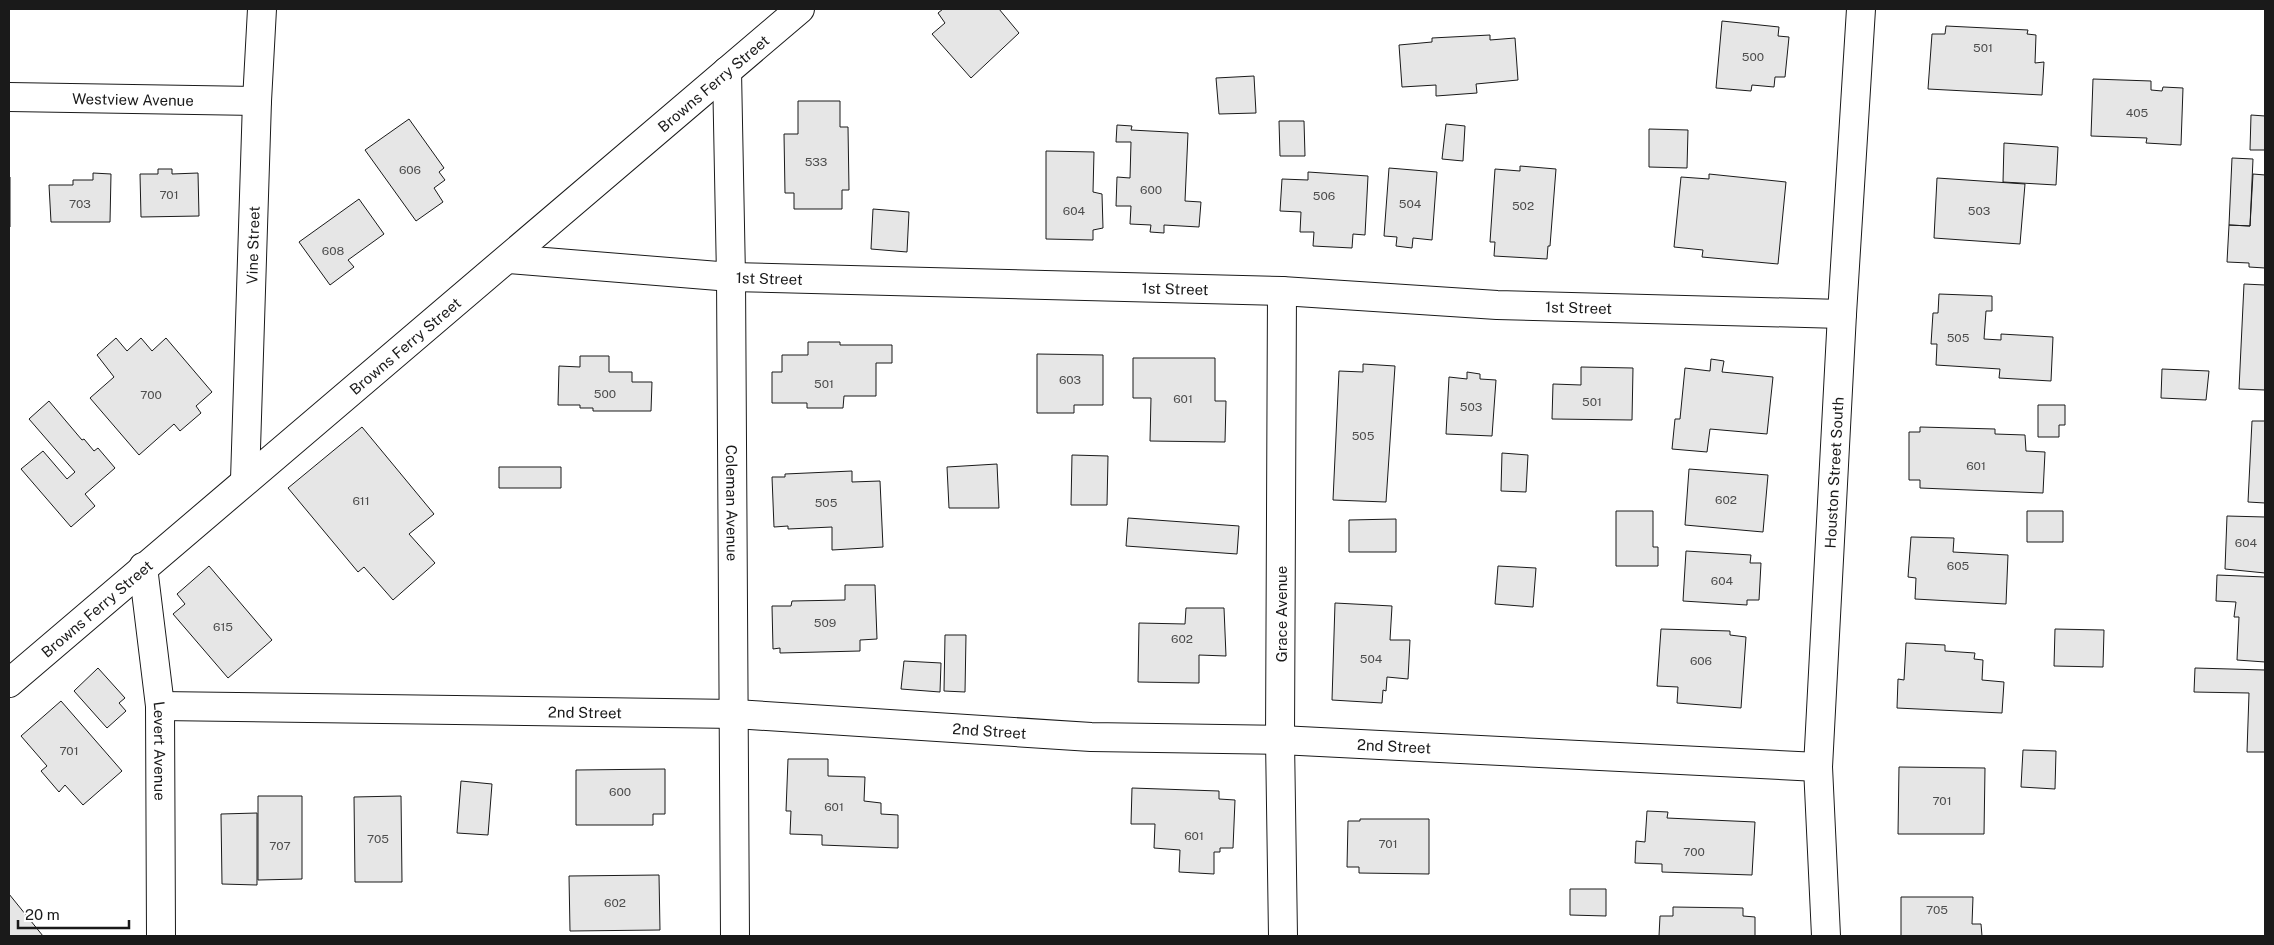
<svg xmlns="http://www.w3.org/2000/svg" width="2274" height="945" font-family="'Public Sans',sans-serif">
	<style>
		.building { fill: #e6e6e6; stroke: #1a1a1a }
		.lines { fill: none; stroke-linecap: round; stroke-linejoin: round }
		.street-casing { stroke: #1a1a1a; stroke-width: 30 }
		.secondary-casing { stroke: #1a1a1a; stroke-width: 30 }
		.street { stroke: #fff; stroke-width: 28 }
		.secondary { stroke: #fff; stroke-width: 28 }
		.labels { text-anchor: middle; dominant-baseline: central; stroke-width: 4; stroke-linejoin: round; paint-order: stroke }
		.number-label { font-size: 12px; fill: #4d4d4d }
		.street-label { font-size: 15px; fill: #1a1a1a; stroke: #fff }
	</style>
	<rect width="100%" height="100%" fill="#fff"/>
	<path class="building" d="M943 9H999L1019 33 971 78 932 34 945 23 938 13Z
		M1722 21 1779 27 1778 36 1789 37 1785 77H1775L1774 87 1752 85 1751 91 1716 88Z
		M1946 26 2028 30 2027 34 2036 35 2035 63 2044 62 2042 95 1928 89 1932 34H1945Z
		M1490 35V40L1515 38 1518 80 1476 84 1477 93 1436 96V85L1402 87 1399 45 1432 42V38Z
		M1254 76 1256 113 1219 114 1216 78Z
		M2093 79 2151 81V90L2162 91 2163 87 2183 88 2181 145 2146 143 2147 138 2091 136Z
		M798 101H840V127H848L849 190H842V209H794V193H785L784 134H798Z
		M2251 115 2265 116V150H2250Z
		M409 119 444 168 439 172 445 180 434 188 443 202 416 221 365 150Z
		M1279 121H1304L1305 156H1280Z
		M1446 124 1465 126 1463 161 1442 159Z
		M1117 125 1132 126 1131 130 1188 133 1185 201 1201 202 1199 227 1164 225V233L1150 232 1151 225 1130 224 1131 206H1116L1117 177 1130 178 1131 142H1116Z
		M1649 129 1688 130 1687 168 1649 167Z
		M2004 143 2058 147 2056 185 2003 182Z
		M1046 151 1094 152 1093 192 1102 194 1103 228 1093 230V240L1046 239Z
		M2232 158 2253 159 2250 226 2229 225Z
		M1520 166 1556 169 1550 246H1548L1547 259 1494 256 1495 242H1490L1495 169 1520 171Z
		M1389 168 1437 172 1432 240 1413 238 1412 248 1396 246 1397 237 1384 236Z
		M158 169H172V174L198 173 199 216 141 217 140 174H158Z
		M1308 172 1368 176 1365 235 1353 234 1352 248 1313 246 1314 232H1300L1301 212 1280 211 1282 179 1308 180Z
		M93 173 111 174 110 222H51L49 185H73V180H93Z
		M1709 174 1786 182 1778 264 1702 257 1703 250 1674 247 1681 177 1709 179Z
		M2253 174 2265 175V268L2249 267V263L2227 262 2229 225 2250 226Z
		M9 177H10V227H9Z
		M1937 178 2025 184 2020 244 1934 238Z
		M359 199 384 234 348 260 354 267 330 285 299 242Z
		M873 209 909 212 907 252 871 249Z
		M2244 284 2265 285V390L2239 389Z
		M1939 294 1992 296V311H1986L1984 339 2001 340V334L2053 337 2051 381 1999 378 2000 369 1936 365 1937 344H1931L1933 313H1938Z
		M116 338 127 351 141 338 152 351 166 338 212 392 196 406 201 413 180 431 174 424 139 455 90 398 114 377 97 355Z
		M808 342H840V345H892V363H876V396H844L843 408H807V403H772V372H782V355H808Z
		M1037 354 1103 355V405H1074V413H1037Z
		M580 356H609V372H632V382H652L651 411H593V408H580V405H558L559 366 580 367Z
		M1133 358H1215V401H1226L1225 442 1150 441 1151 398H1133Z
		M1711 359 1724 361 1722 372 1773 377 1767 434 1710 429 1707 452 1672 449 1675 419H1680L1685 368 1710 371Z
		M1363 364 1395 366 1386 502 1333 500 1339 371 1363 372Z
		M1581 367 1633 368 1632 420 1552 419 1553 384 1581 385Z
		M2162 369 2209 371 2206 400 2161 398Z
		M1467 372 1480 374V379L1496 380 1492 436 1446 434 1449 377 1467 379Z
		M49 401 82 440 84 439 94 451 98 448 115 468 85 494 95 506 71 527 21 469 43 451 67 479 75 472 29 419Z
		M2038 405H2065V425H2059V437H2038Z
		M2252 421H2265V503L2248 502Z
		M362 427 434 514 409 534 435 563 393 600 364 567 358 572 288 488Z
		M1920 427 1995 429V434L2025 435 2026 451 2045 452 2043 493 1920 488V480H1909V432H1920Z
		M1502 453 1528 455 1526 492 1501 491Z
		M1072 455 1108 456 1107 505H1071Z
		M997 464 999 508H949L947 467Z
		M499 467H561V488H499Z
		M1689 469 1768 475 1763 532 1685 525Z
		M852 471V482L880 481 883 547 832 550V527L788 529V526L774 527 772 477H785V474Z
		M1616 511H1653V547H1658V566H1616Z
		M2027 511H2063V542H2027Z
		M2227 516 2265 517V573L2225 569Z
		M1128 518 1239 526 1237 554 1126 546Z
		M1396 519V552H1349V520Z
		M1911 537 1954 538 1953 552 2008 555 2006 604 1915 599 1916 578 1908 577Z
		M1686 551 1751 555 1750 563H1761L1759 600H1747V605L1683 601Z
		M209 566 272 640 228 678 173 614 185 604 177 594Z
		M1498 566 1536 568 1533 607 1495 604Z
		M2217 575 2265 577V662L2237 660 2239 617H2234L2236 602 2216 601Z
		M845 585H875L877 639 860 640V651L780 653V648L773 649 772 606H791L792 601 845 600Z
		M1335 603 1392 606 1390 640H1410L1408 679 1387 677 1386 691 1383 690 1382 703 1332 700Z
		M1186 608H1224L1226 656 1199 655V683L1138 682 1139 623 1185 624Z
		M1661 629 1730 631V635L1746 637 1741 708 1677 703 1678 687 1657 686Z
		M2055 629 2104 630 2103 667 2054 666Z
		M945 635H966L965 692 944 691Z
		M1906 643 1945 645V651L1975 653 1974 659 1983 660 1982 680 2004 682 2002 713 1897 708 1898 679 1904 680Z
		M904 661 941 663 940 692 901 689Z
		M98 668 125 698 119 703 126 711 107 728 74 691Z
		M2195 668 2265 670V752H2247L2249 693 2194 692Z
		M61 701 122 771 83 805 65 785 59 792 41 771 47 766 21 736Z
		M2023 750 2056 751 2055 789 2021 787Z
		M788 759H828V776L865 777 864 801 881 803V814L898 815V848L822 845V835L790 834 791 811H786Z
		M1899 767 1985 768 1984 834H1898Z
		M665 769V814H653V825H576V770Z
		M461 781 492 784 488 835 457 833Z
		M1132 788 1219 791V799L1235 800 1233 848H1220V852H1214V874L1179 872 1180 850 1154 848 1155 824H1131Z
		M258 796H302V879L258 880Z
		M401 796 402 882H355L354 797Z
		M1647 811 1668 812 1667 818 1755 822 1752 875 1662 872V864L1635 863 1636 841 1645 842Z
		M257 813V885L222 884 221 814Z
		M1360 819H1429V874L1359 873V867H1347L1348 821H1360Z
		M659 875 660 930 570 931 569 876Z
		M1570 889H1606V916L1570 915Z
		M9 894 43 936H9Z
		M1901 897H1973L1972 924H1981L1982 936H1901Z
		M1673 907 1743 908V916L1755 917V936H1659L1660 916H1673Z"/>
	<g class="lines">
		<defs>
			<g id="street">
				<path id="s1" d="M727 71 731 277 735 936"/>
				<path id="s2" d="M9 97 257 101"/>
				<path id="s3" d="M508 259 731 277 1282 291 1497 305 1842 314"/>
				<path d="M1282 291 1280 740 1283 936"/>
				<path id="s4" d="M245 480 257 101 262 9"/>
				<path id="s5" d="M143 567 160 706 161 936"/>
				<path id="s6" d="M160 706 735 714 1091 737 1280 740 1818 767"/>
			</g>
			<g id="secondary">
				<path id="s7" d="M9 683 800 9"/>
				<path id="s8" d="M1826 936 1818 767 1842 314 1861 9"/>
			</g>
		</defs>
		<use href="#street" class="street-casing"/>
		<use href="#secondary" class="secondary-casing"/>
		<use href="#street" class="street"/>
		<use href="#secondary" class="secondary"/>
	</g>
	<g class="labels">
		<g class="number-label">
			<text x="1983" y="48">501</text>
			<text x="1753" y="57">500</text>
			<text x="2137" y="113">405</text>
			<text x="816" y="162">533</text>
			<text x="410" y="170">606</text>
			<text x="1151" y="190">600</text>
			<text x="169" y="195">701</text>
			<text x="1324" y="196">506</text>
			<text x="80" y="204">703</text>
			<text x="1410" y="204">504</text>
			<text x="1523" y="206">502</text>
			<text x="1074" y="211">604</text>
			<text x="1979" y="211">503</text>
			<text x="333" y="251">608</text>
			<text x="1958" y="338">505</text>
			<text x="1070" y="380">603</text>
			<text x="824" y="384">501</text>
			<text x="605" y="394">500</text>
			<text x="151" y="395">700</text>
			<text x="1183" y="399">601</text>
			<text x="1592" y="402">501</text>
			<text x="1471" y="407">503</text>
			<text x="1363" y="436">505</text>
			<text x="1976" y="466">601</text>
			<text x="1726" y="500">602</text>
			<text x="361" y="501">611</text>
			<text x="826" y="503">505</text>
			<text x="2246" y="543">604</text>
			<text x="1958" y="566">605</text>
			<text x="1722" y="581">604</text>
			<text x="825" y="623">509</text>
			<text x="223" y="627">615</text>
			<text x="1182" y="639">602</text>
			<text x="1371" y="659">504</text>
			<text x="1701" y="661">606</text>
			<text x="69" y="751">701</text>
			<text x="620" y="792">600</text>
			<text x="1942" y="801">701</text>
			<text x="834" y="807">601</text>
			<text x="1194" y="836">601</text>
			<text x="378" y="839">705</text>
			<text x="1388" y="844">701</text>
			<text x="280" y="846">707</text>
			<text x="1694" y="852">700</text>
			<text x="615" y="903">602</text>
			<text x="1937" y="910">705</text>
		</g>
		<g class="street-label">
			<text stroke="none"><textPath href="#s7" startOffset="925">Browns Ferry Street</textPath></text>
			<text stroke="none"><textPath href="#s2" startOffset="124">Westview Avenue</textPath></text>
			<text stroke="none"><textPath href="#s4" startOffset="235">Vine Street</textPath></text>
			<text stroke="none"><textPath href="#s3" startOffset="262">1st Street</textPath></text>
			<text stroke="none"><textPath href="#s3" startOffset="668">1st Street</textPath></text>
			<text stroke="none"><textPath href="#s3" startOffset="1072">1st Street</textPath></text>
			<text stroke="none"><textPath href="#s7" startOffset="520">Browns Ferry Street</textPath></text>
			<text stroke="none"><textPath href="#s8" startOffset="464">Houston Street South</textPath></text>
			<text stroke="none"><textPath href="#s1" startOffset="432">Coleman Avenue</textPath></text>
			<text stroke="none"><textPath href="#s7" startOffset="115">Browns Ferry Street</textPath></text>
			<text transform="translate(1281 614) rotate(-90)">Grace Avenue</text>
			<text stroke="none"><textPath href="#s6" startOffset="425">2nd Street</textPath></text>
			<text stroke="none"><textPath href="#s6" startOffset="830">2nd Street</textPath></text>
			<text stroke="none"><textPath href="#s6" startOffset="1235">2nd Street</textPath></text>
			<text stroke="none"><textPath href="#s5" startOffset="185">Levert Avenue</textPath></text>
		</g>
	</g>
	<rect width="2274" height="945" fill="none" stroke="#1a1a1a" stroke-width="20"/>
	<path d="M18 920v8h111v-8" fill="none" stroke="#1a1a1a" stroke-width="2.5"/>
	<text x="25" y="920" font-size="15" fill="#1a1a1a" stroke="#ffffff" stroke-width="4" paint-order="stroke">20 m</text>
</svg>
